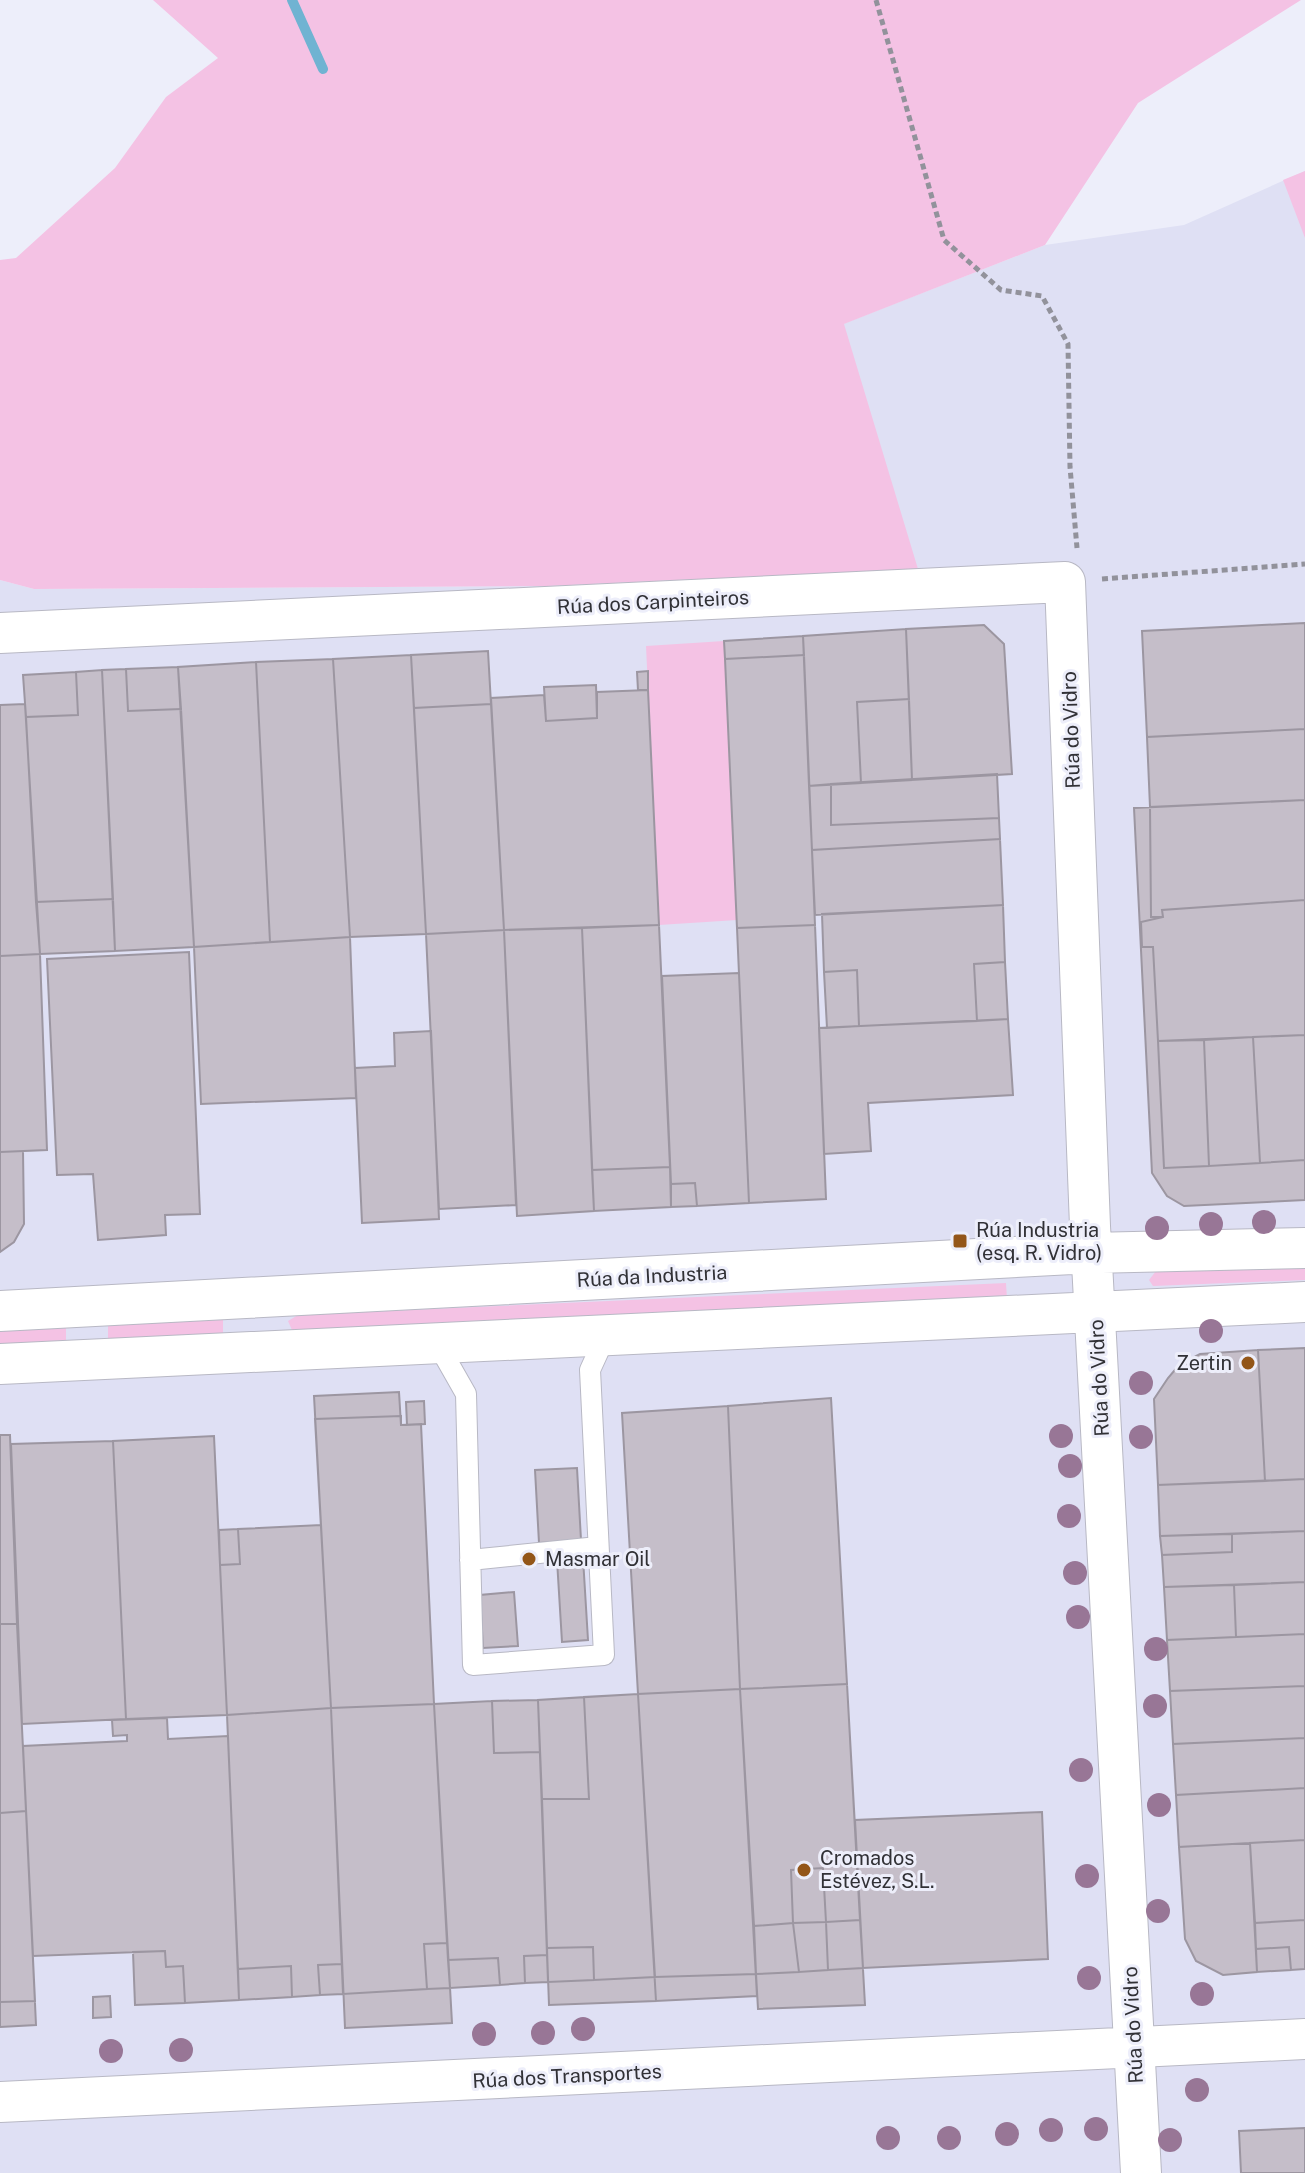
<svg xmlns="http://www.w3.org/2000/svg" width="1305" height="2173" font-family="'Public Sans',sans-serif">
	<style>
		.built { fill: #dfe0f4 }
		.green { fill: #f4c2e4 }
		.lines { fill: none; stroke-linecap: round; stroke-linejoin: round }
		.stream { stroke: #70b3d2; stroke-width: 10 }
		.building { fill: #c5bec9; stroke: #9c96a1; stroke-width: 2 }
		.service-casing { stroke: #b8b8c4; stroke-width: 22 }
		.minor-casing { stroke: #b8b8c4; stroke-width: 42 }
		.path { stroke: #92929b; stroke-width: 5; stroke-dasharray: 6 4; stroke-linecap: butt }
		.service { stroke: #fff; stroke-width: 20 }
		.minor { stroke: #fff; stroke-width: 40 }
		.tree { fill: #987696 }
		.poi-dot { fill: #935619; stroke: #edeefa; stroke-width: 3 }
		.labels { text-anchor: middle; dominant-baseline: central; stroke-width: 6; stroke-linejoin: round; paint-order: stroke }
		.street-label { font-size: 20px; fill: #313136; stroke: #edeefa }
		.poi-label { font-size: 20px; fill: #313136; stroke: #edeefa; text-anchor: start }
	</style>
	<rect width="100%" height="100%" fill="#edeefa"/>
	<path class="built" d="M1305 171V2173H0V580L34 589 548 586 917 569 843 324 1045 245 1184 225Z"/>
	<path class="green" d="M153 0H1301L1138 103 1045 245 844 324 918 569 548 586 34 589 0 580V260L16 258 115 168 166 97 218 58Z
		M1305 171V238L1283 180Z
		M724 641 737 920 659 925 646 646Z
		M1305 1265V1280L1153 1286 1149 1280 1156 1271Z
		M1006 1283 1007 1299 306 1332 292 1330 288 1321 298 1315Z
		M223 1320V1336L108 1339V1323Z
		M66 1328V1343L0 1346V1331Z"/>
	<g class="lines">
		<path class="stream" d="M292 0 323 69"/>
	</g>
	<path class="building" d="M1305 623V729L1147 737 1142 631Z
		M984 625 1004 644 1012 774 912 780 906 629Z
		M906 629 909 699 857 702 861 783 809 786 803 636Z
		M803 636 804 655 725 659 724 641Z
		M488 651 491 704 414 708 411 655Z
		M411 655 426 934 350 937 333 659Z
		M804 655 815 925 737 928 725 659Z
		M333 659 350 937 270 942 256 662Z
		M256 662 270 942 194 947 178 667Z
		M178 667 181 709 128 711 126 669Z
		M126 669 128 711 181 709 194 947 115 951 102 670Z
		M102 670 113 899 36 902 26 717 78 715 76 672Z
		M648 671V690H638L637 672Z
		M76 672 78 715 26 717 23 675Z
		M596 685 597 718 546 721 544 687Z
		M648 690 659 925 504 930 491 698 544 695 546 721 597 718V692Z
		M909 699 912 780 861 783 857 702Z
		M25 704 40 954 0 956V705Z
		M491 704 504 930 426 934 414 708Z
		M1305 729V800L1150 807 1147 737Z
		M997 774 999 818 831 825V784Z
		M831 784V825L999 818 1000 839 812 850 809 786Z
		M1305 800V900L1162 910 1163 917H1151L1150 807Z
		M1305 800V1200L1184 1206 1167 1196 1152 1173 1134 808Z
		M1000 839 1003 905 815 915 812 850Z
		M113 899 115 951 40 954 36 902Z
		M1305 900V1035L1158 1041 1153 947H1142L1141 922 1163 917 1162 910Z
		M1003 905 1005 962 974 964 977 1021 859 1026 857 970 824 972 822 914Z
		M659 925 670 1167 592 1170 582 928Z
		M815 925 826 1199 749 1203 737 928Z
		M582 928 594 1211 517 1216 504 930Z
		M504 930 516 1205 439 1209 426 934Z
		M350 937 356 1098 201 1104 194 947Z
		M189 952 200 1214 165 1215 166 1235 98 1240 93 1174 57 1175 47 959Z
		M40 954 47 1150 0 1152V956Z
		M1005 962 1008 1019 977 1021 974 964Z
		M857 970 859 1026 827 1028 824 972Z
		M739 973 749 1203 697 1206 695 1183 671 1184 662 976Z
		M1008 1019 1013 1095 868 1103 871 1151 824 1154 819 1028Z
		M431 1031 439 1219 362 1223 355 1068 395 1066 394 1033Z
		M1305 1035V1160L1260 1163 1253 1037Z
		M1253 1037 1260 1163 1209 1166 1204 1040Z
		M1204 1040 1209 1166 1164 1168 1158 1041Z
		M23 1151 24 1224 14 1242 0 1252V1152Z
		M670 1167 671 1207 594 1211 592 1170Z
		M695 1183 697 1206 671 1207V1184Z
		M1305 1348V1479L1265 1481 1258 1350Z
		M1258 1350 1265 1481 1158 1485 1154 1399 1168 1378 1179 1365 1200 1354Z
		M399 1392 401 1425 421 1424 434 1704 331 1708 314 1396Z
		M831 1398 847 1684 740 1689 728 1406Z
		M424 1401 425 1424 407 1425 406 1402Z
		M728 1406 740 1689 638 1694 622 1413Z
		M401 1416V1425L421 1424 434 1704 331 1708 315 1419Z
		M0 1435H10L17 1624H0Z
		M214 1436 227 1715 126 1719 113 1441Z
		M113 1441 126 1719 22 1724 11 1444Z
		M577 1468 581 1540 539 1543 535 1470Z
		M1305 1479V1531L1160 1536 1158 1485Z
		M321 1525 331 1708 227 1715 220 1565 240 1564 238 1529Z
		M238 1529 240 1564 220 1565 219 1530Z
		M1305 1531V1582L1164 1587 1162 1555 1232 1552V1534Z
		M1232 1534V1552L1162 1555 1160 1536Z
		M583 1558 588 1640 562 1642 557 1560Z
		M1305 1582V1634L1236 1637 1234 1585Z
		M1234 1585 1236 1637 1167 1640 1164 1587Z
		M514 1592 518 1646 483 1648 480 1595Z
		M0 1624H17L26 1811 0 1813Z
		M0 1624H17L26 1811 0 1813Z
		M1305 1634V1686L1170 1691 1167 1640Z
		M847 1684 860 1920 826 1922 823 1868 791 1870 793 1923 754 1926 740 1689Z
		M847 1684 865 2005 758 2009 740 1689Z
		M1305 1686V1738L1173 1744 1170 1691Z
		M740 1689 756 1974 655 1977 638 1694Z
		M740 1689 757 1996 656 2001 638 1694Z
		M638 1694 655 1977 594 1980 593 1947 547 1948 542 1799H589L584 1697Z
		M638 1694 656 2001 549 2005 538 1700Z
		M584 1697 589 1799H542L538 1700Z
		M538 1700 540 1752 494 1753 492 1701Z
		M492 1701 494 1753 540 1752 547 1955 524 1956 525 1983 500 1985 498 1958 448 1960 434 1704Z
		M434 1704 447 1943 424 1944 427 1989 343 1994 331 1708Z
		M434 1704 452 2023 345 2028 331 1708Z
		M331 1708 342 1964 318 1965 320 1995 292 1997 291 1966 238 1969 227 1715Z
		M167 1718 168 1739 228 1736 239 2000 185 2003 183 1966 166 1967 165 1951 33 1956 23 1746 127 1741V1735L113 1736 112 1720Z
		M1305 1738V1788L1176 1795 1173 1744Z
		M1305 1788V1840L1179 1847 1176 1795Z
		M26 1811 35 2001 0 2002V1813Z
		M26 1811 36 2025 0 2027V1813Z
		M1042 1812 1048 1959 863 1968 855 1820Z
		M1305 1840V1920L1255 1923 1250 1843Z
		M1250 1843 1257 1972 1223 1975 1196 1961 1185 1939 1179 1847Z
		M823 1868 826 1922 793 1923 791 1870Z
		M860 1920 863 1968 828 1970 826 1922Z
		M1305 1920V1969L1291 1970 1289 1947 1256 1949 1255 1923Z
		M826 1922 828 1970 799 1972 793 1923Z
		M793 1923 799 1972 756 1974 754 1926Z
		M447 1943 450 1988 427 1989 424 1944Z
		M593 1947 594 1980 548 1982 547 1948Z
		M1289 1947 1291 1970 1257 1972 1256 1949Z
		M165 1951 166 1967 183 1966 185 2003 135 2005 133 1952Z
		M547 1955 548 1982 525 1983 524 1956Z
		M498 1958 500 1985 450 1988 448 1960Z
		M342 1964 343 1994 320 1995 318 1965Z
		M291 1966 292 1997 239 2000 238 1969Z
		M110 1996 111 2017 93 2018V1997Z
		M1305 2128V2173H1241L1239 2131Z"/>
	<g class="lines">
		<defs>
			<path id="service" d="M437 1343 466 1394 473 1665 604 1655 590 1370 606 1335
				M470 1560 598 1547"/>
			<path id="minor" d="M0 633 1065 582 1090 1226 1141 2173
				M0 1311 1091 1253 1305 1248
				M0 1364 1305 1302
				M0 2102 1305 2039"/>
		</defs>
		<use href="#service" class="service-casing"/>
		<use href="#minor" class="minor-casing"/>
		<path class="path" d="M876 0 944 240 1001 290 1042 296 1068 344 1070 467 1077 548
			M1102 579 1305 564"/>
		<use href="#service" class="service"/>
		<use href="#minor" class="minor"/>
	</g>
	<g class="tree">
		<circle cx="1264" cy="1222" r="12"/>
		<circle cx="1211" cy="1224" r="12"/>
		<circle cx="1157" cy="1228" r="12"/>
		<circle cx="1211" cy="1331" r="12"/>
		<circle cx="1141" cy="1383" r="12"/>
		<circle cx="1061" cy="1436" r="12"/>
		<circle cx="1141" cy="1437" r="12"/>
		<circle cx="1070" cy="1466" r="12"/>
		<circle cx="1069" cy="1516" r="12"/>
		<circle cx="1075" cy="1573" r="12"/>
		<circle cx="1078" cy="1617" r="12"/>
		<circle cx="1156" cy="1649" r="12"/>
		<circle cx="1155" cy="1706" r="12"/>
		<circle cx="1081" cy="1770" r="12"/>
		<circle cx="1159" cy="1805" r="12"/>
		<circle cx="1087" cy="1876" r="12"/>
		<circle cx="1158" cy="1911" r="12"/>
		<circle cx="1089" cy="1978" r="12"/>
		<circle cx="1202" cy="1994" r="12"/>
		<circle cx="583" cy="2029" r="12"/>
		<circle cx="543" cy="2033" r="12"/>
		<circle cx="484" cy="2034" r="12"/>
		<circle cx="181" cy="2050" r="12"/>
		<circle cx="111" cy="2051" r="12"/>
		<circle cx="1197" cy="2090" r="12"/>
		<circle cx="1096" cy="2129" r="12"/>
		<circle cx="1051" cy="2130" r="12"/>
		<circle cx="1007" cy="2134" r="12"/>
		<circle cx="888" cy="2138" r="12"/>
		<circle cx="949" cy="2138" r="12"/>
		<circle cx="1170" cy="2140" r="12"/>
	</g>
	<g class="poi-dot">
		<rect x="952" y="1233" width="16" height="16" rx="4"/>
		<circle cx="1248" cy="1363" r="8"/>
		<circle cx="529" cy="1559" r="8"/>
		<circle cx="804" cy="1870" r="8"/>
	</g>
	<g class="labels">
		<g class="street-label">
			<text transform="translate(653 602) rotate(-3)">Rúa dos Carpinteiros</text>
			<text transform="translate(1071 730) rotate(-92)">Rúa do Vidro</text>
			<text transform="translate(652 1276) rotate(-3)">Rúa da Industria</text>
			<text transform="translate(1099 1378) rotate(-93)">Rúa do Vidro</text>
			<text transform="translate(1133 2025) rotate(-93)">Rúa do Vidro</text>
			<text transform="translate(567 2076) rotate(-3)">Rúa dos Transportes</text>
		</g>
		<g class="poi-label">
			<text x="976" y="1230">Rúa Industria<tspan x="976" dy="23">(esq. R. Vidro)</tspan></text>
			<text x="1232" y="1363" text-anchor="end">Zertin</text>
			<text x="545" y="1559">Masmar Oil</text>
			<text x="820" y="1858">Cromados<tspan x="820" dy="23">Estévez, S.L.</tspan></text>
		</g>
	</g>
</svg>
